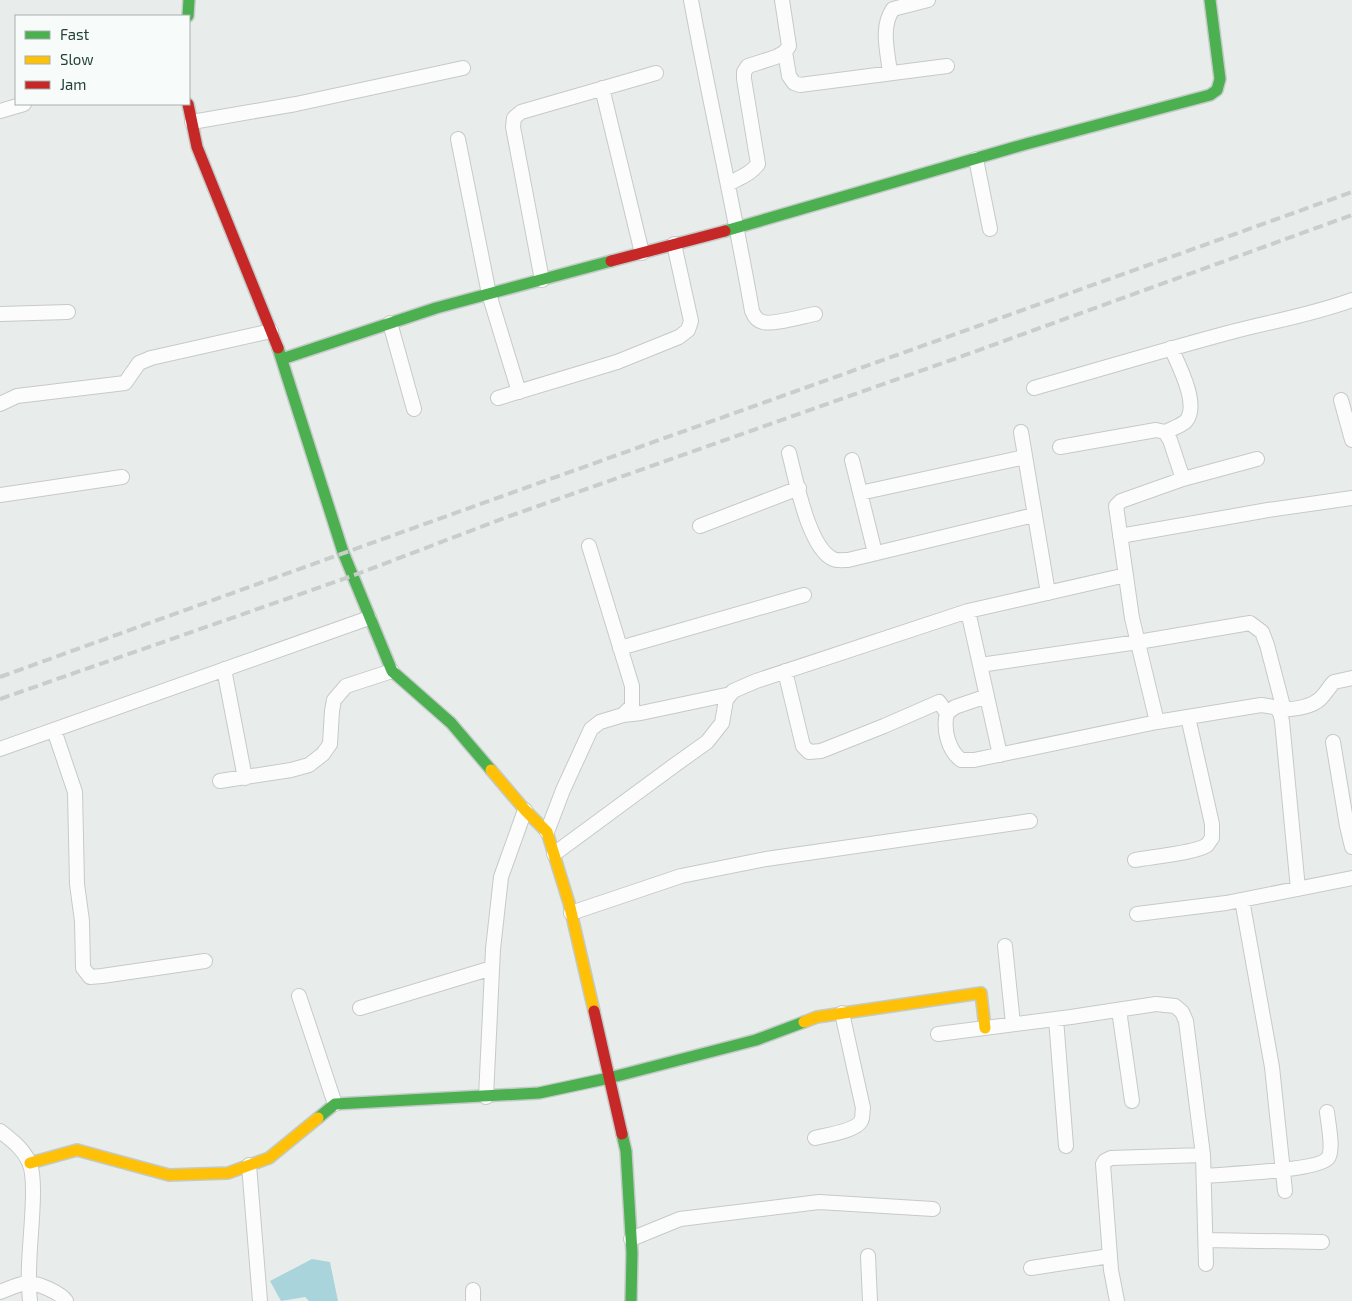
<svg xmlns="http://www.w3.org/2000/svg" width="1352" height="1301" font-family="'Exo 2',sans-serif">
	<style>
		.water { fill: #a9d4db }
		.lines { fill: none; stroke-linecap: round; stroke-linejoin: round }
		.street-casing { stroke: #c5cac8; stroke-width: 16 }
		.fast-casing { stroke: #c3cbc8; stroke-width: 14 }
		.slow-casing { stroke: #c3cbc8; stroke-width: 14 }
		.jam-casing { stroke: #c3cbc8; stroke-width: 14 }
		.street { stroke: #fcfcfc; stroke-width: 14 }
		.fast { stroke: #4caf50; stroke-width: 11 }
		.slow { stroke: #ffc107; stroke-width: 11 }
		.jam { stroke: #c62828; stroke-width: 11 }
		.rail { stroke: #c9cdcc; stroke-width: 4; stroke-dasharray: 10 5; stroke-linecap: butt }
	</style>
	<rect width="100%" height="100%" fill="#e8edeb"/>
	<path class="water" d="M312 1259 330 1262 338 1301H309L305 1297 281 1301 270 1281Z"/>
	<g class="lines">
		<defs>
			<path id="street" d="M691 0C710 104 734 207 752 311 754 316 757 321 763 322 772 325 804 316 815 314
				M785 52 789 76 794 83 800 85 947 66
				M890 73C888 53 880 27 893 9L928 0
				M602 88 642 253
				M0 111 24 104
				M192 122 296 104 463 68
				M458 139 489 294 519 392
				M976 159 990 229
				M728 184C739 178 751 174 758 164L744 79V72L748 66 776 57 785 52 789 46 782 0
				M542 280 513 127 514 118 521 112 656 73
				M0 314 68 312
				M390 323 414 409
				M1034 388C1101 369 1167 349 1235 331 1274 321 1314 314 1352 300
				M498 398 617 362 679 337 688 330 691 321 674 244
				M1341 400 1352 440
				M0 404 17 396 125 383 139 363 151 358 271 331
				M1021 432 1048 593
				M1165 432C1171 429 1181 426 1186 421 1200 405 1178 364 1171 348
				M1060 447 1156 430 1165 432 1170 440 1183 479
				M789 453C796 479 808 547 833 559 837 561 844 560 848 560L1034 515
				M852 460 875 553
				M860 493 1025 457
				M0 495 122 477
				M700 526 799 488
				M1120 536 1268 510 1352 498
				M968 611 1000 755
				M620 648 804 595
				M980 665 1138 642 1250 623 1262 632 1267 645 1284 710
				M224 669 245 778
				M785 671 803 746 809 752 821 751 884 726 939 702 947 713
				M987 696 955 707 947 713C943 729 948 750 961 760H974L1157 722 1261 705C1276 707 1279 706 1282 721L1298 889
				M1280 710C1293 709 1311 708 1321 698 1326 693 1329 687 1334 682L1352 678
				M623 715 641 713 726 695
				M1157 722 1132 618 1116 506 1121 501 1183 479 1257 459
				M54 730 75 792 77 884 82 921 83 968 90 977 102 976 205 961
				M1333 742 1347 826 1352 847
				M0 749 369 618
				M220 781 291 770 309 765 323 754 330 744 332 711 334 700 346 686 392 671
				M547 832 563 790 591 729 600 722 623 715 632 706V686L589 546
				M554 854 672 767 707 742 722 723 726 700 733 691 756 681 968 611 1126 575
				M1135 860C1150 857 1196 853 1207 845 1209 843 1210 840 1212 838V824L1188 717
				M1242 900 1272 1067 1285 1191
				M571 913 681 876 766 859 1030 821
				M1137 914 1226 903 1352 878
				M1005 946 1013 1024
				M299 996 335 1104
				M360 1008 492 968
				M1119 1010 1132 1101
				M1056 1019 1066 1146
				M938 1034 1071 1017 1156 1004 1175 1006 1182 1012 1186 1021 1203 1155 1206 1264
				M486 1097 493 949 501 877 525 810
				M0 1131C11 1140 23 1148 29 1162 33 1170 33 1183 33 1192 33 1229 26 1265 30 1301
				M815 1138C826 1135 856 1131 861 1121 863 1118 862 1112 863 1108L842 1013
				M249 1165 260 1301
				M1204 1176C1224 1174 1319 1171 1328 1158 1334 1149 1328 1123 1327 1112
				M631 1239 680 1219 819 1202 933 1209
				M1206 1240 1322 1242
				M868 1256 870 1301
				M1031 1268 1110 1256
				M473 1290V1301
				M0 1292C8 1289 18 1284 27 1283 36 1282 61 1293 66 1301
				M1117 1301 1111 1270 1103 1164 1105 1161 1111 1158 1203 1155"/>
			<path id="fast" d="M188 16 189 0
				M725 231 1026 144 1210 95 1217 90 1220 79 1210 0
				M278 348 343 552 392 671 451 723 491 770
				M282 359 436 308 611 261
				M318 1118 335 1104 539 1093 609 1078 756 1040 804 1022
				M622 1134 626 1151 632 1253 631 1301"/>
			<path id="slow" d="M491 770 525 810 547 832 569 903 594 1011
				M804 1022 817 1017 981 993 985 1028
				M30 1163 77 1150 169 1175 228 1173 269 1158 318 1118"/>
			<path id="jam" d="M188 104 197 147 278 348
				M611 261 725 231
				M594 1011 622 1134"/>
		</defs>
		<use href="#street" class="street-casing"/>
		<use href="#fast" class="fast-casing"/>
		<use href="#slow" class="slow-casing"/>
		<use href="#jam" class="jam-casing"/>
		<use href="#street" class="street"/>
		<use href="#fast" class="fast"/>
		<use href="#slow" class="slow"/>
		<use href="#jam" class="jam"/>
		<path class="rail" d="M0 677C450 514 901 354 1352 192
			M0 699 352 576 507 517 957 358 1352 215"/>
	</g>
	<rect x="15" y="15" width="175" height="90" fill="#f7fbf9" stroke="#a3b1ad"/>
	<rect x="25" y="31" width="25" height="8" fill="#4caf50" stroke="#a3b1ad"/>
	<text x="60" y="40" font-size="15" fill="#24423a">Fast</text>
	<rect x="25" y="56" width="25" height="8" fill="#ffc107" stroke="#a3b1ad"/>
	<text x="60" y="65" font-size="15" fill="#24423a">Slow</text>
	<rect x="25" y="81" width="25" height="8" fill="#c62828" stroke="#a3b1ad"/>
	<text x="60" y="90" font-size="15" fill="#24423a">Jam</text>
</svg>
